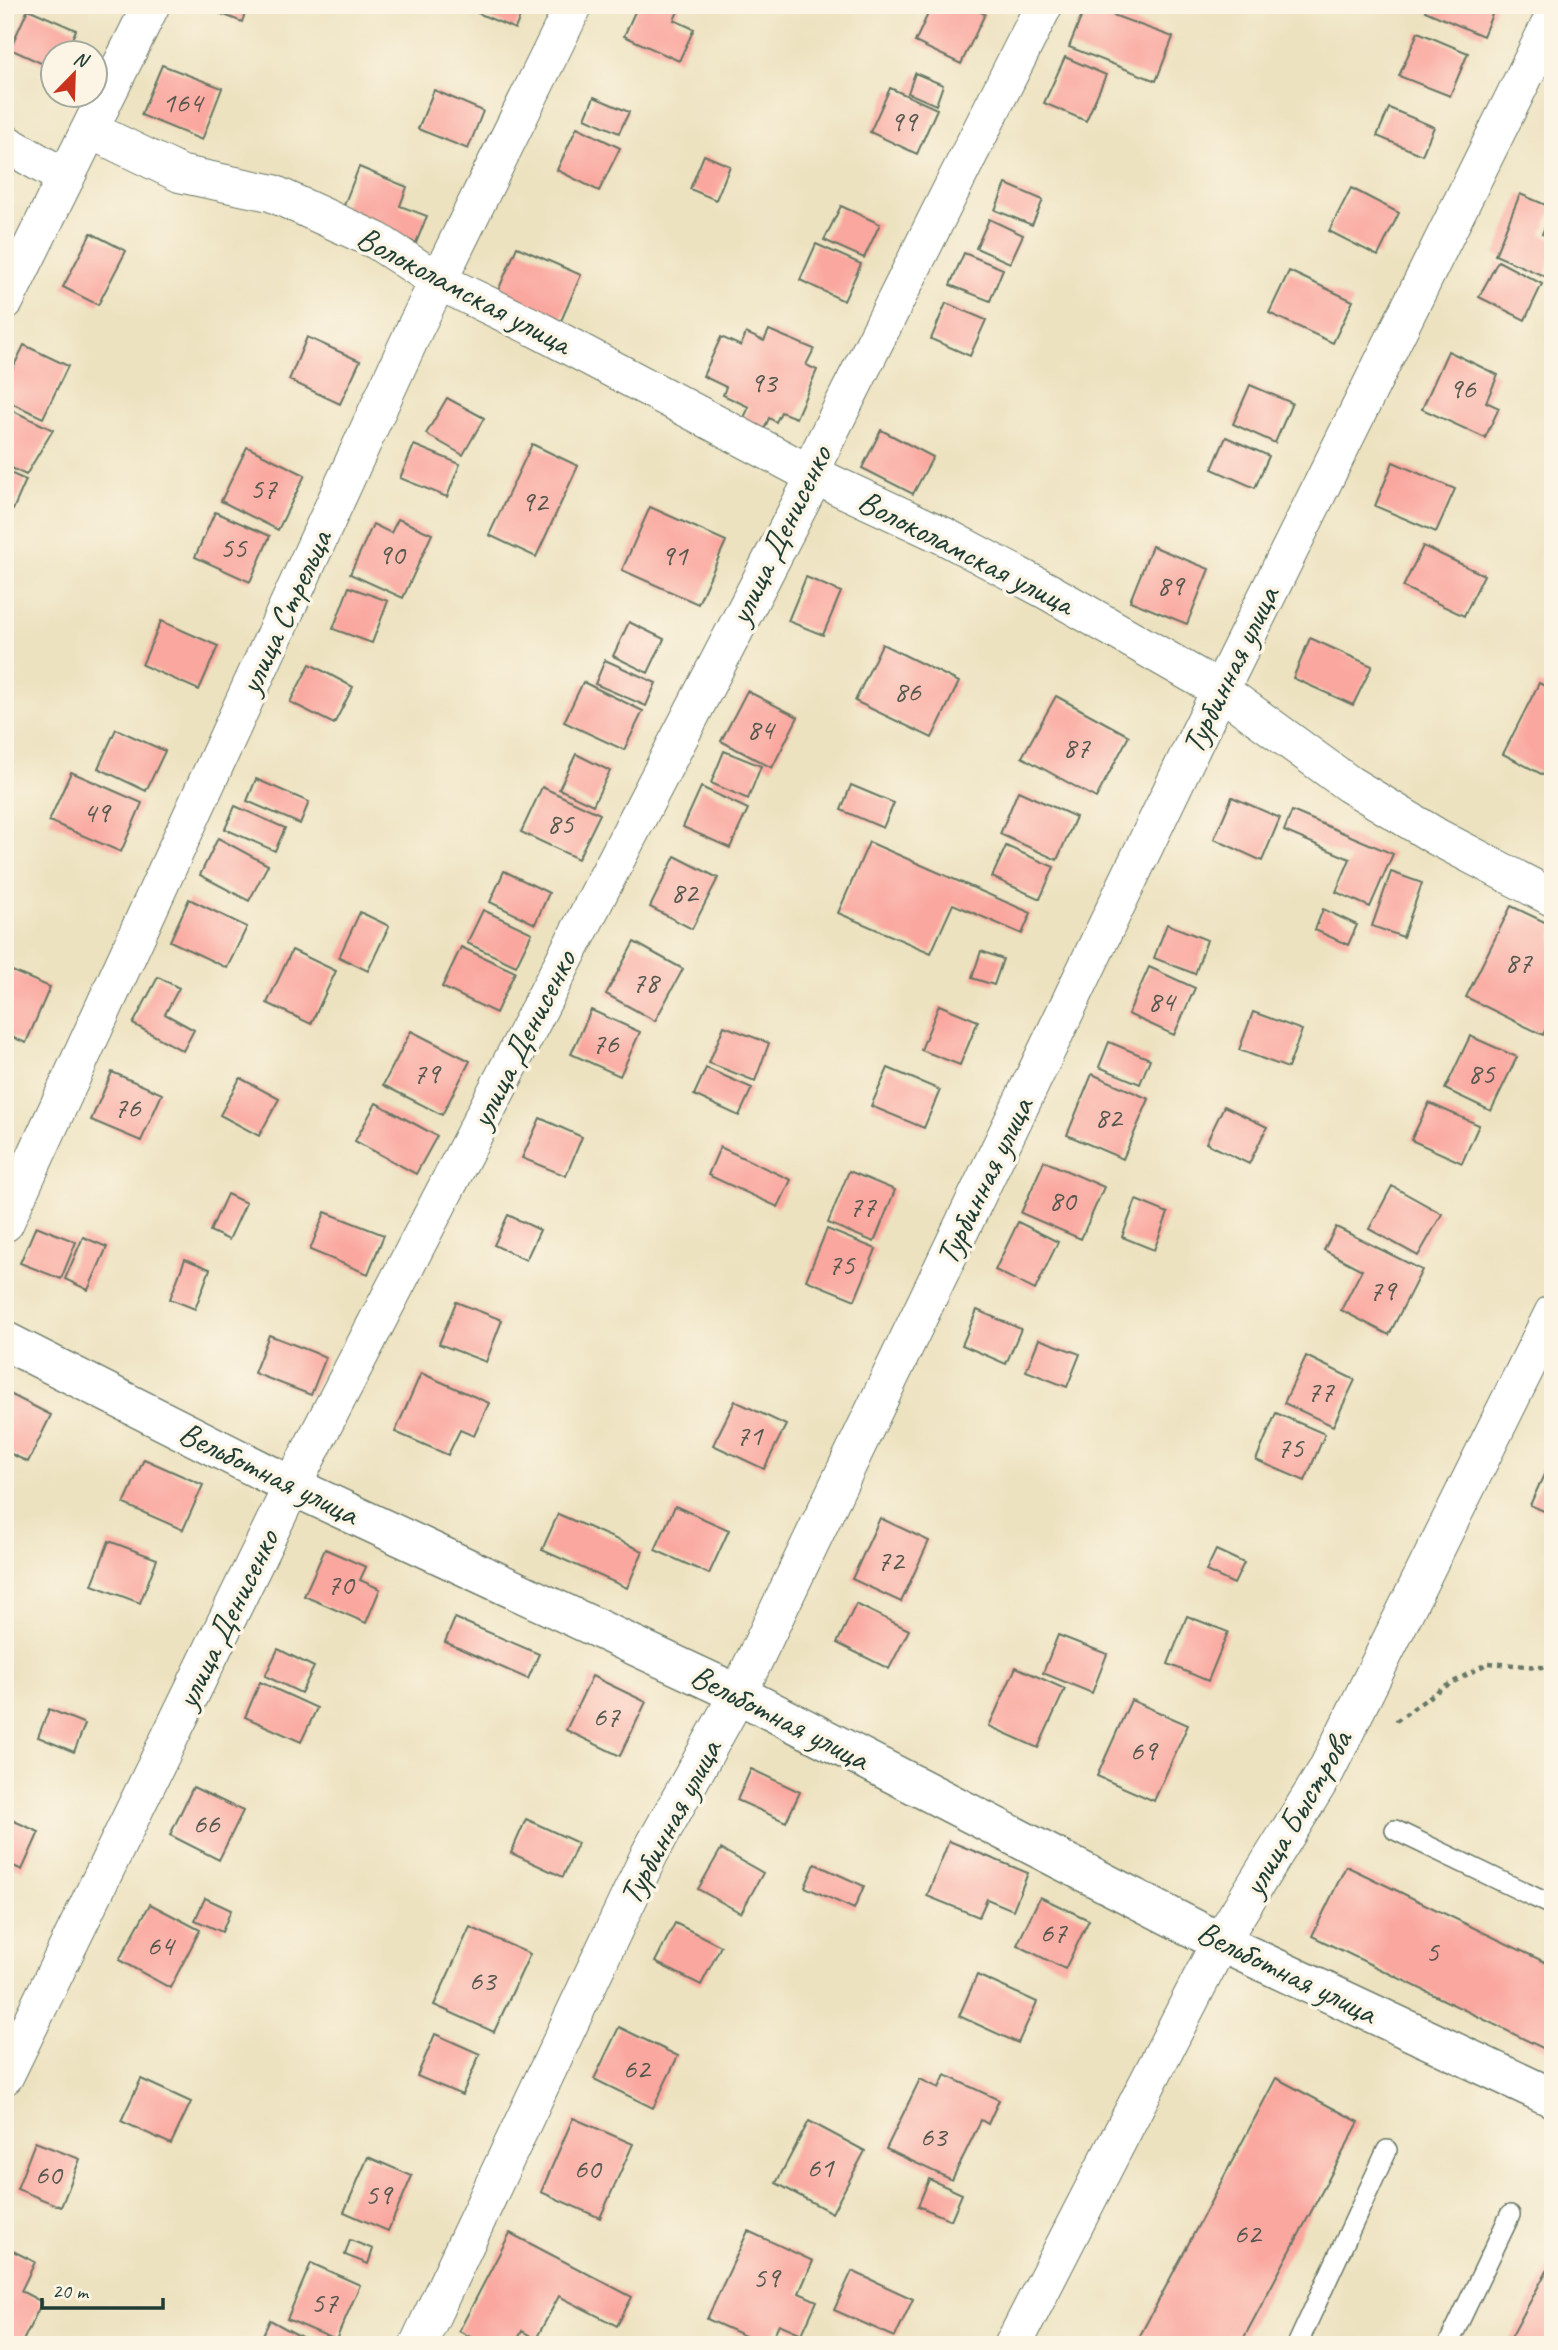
<svg xmlns="http://www.w3.org/2000/svg" width="1558" height="2350" font-family="Caveat,sans-serif">
	<style>
		.building { fill: #faa79f }
		.lines { fill: none; stroke-linecap: round; stroke-linejoin: round }
		.service-casing { stroke: #677765; stroke-width: 22 }
		.minor-casing { stroke: #677765; stroke-width: 39 }
		.tertiary-casing { stroke: #677765; stroke-width: 41 }
		.path { stroke: #677765; stroke-width: 4.5; stroke-dasharray: 5 5; stroke-linecap: butt }
		.service { stroke: #fff; stroke-width: 19 }
		.minor { stroke: #fff; stroke-width: 37 }
		.tertiary { stroke: #fff; stroke-width: 38 }
		.labels { text-anchor: middle; dominant-baseline: central; stroke-width: 7; stroke-linejoin: round; paint-order: stroke }
		.number-label { font-size: 30px; fill: #56584f }
		.street-label { font-size: 33px; fill: #1f3d34; stroke: #fcf5e5 }
	</style>
	<rect width="100%" height="100%" fill="#fcf5e5"/>
	<filter id="ink" filterUnits="userSpaceOnUse"><feTurbulence type="fractalNoise" baseFrequency=".0143" numOctaves="2"/><feDisplacementMap in="SourceGraphic" scale="14" xChannelSelector="R" yChannelSelector="G"/><feConvolveMatrix kernelMatrix="1 2 1 2 8 2 1 2 1" color-interpolation-filters="sRGB"/></filter>
	<filter id="wash" filterUnits="userSpaceOnUse"><feTurbulence type="fractalNoise" baseFrequency=".00686" numOctaves="4" result="noise"/><feDisplacementMap in="SourceGraphic" scale="28" xChannelSelector="R" yChannelSelector="G"/><feGaussianBlur stdDeviation="1.57" result="paint"/><feColorMatrix in="noise" values="0 0 0 0 0 0 0 0 0 0 0 0 0 0 0 0 0 1.4 0 .05"/><feComposite in="paint" operator="in"/></filter>
	<g filter="url(#wash)">
		<rect width="100%" height="100%" fill="#ede2c0"/>
		<g id="blocks">
			<path class="building" d="M199 5H248L242 22Z
				M459 5H525L515 29Z
				M638 5H681L674 20 694 29 679 61 624 36Z
				M932 5H967L985 14 961 64 915 42Z
				M1086 5 1173 37 1156 81 1069 47Z
				M1428 5H1496L1483 36 1425 11Z
				M28 9 76 30 66 52H52V68L10 49Z
				M1418 32 1468 53 1450 96 1399 76Z
				M1065 57 1106 75 1086 121 1044 103Z
				M162 65 222 88 202 140 141 115Z
				M915 73 943 85 936 105 908 93Z
				M890 88 937 109 917 154 870 132Z
				M434 90 483 111 468 149 418 129Z
				M594 97 629 112 619 133 585 118Z
				M1389 108 1434 127 1422 155 1377 136Z
				M577 127 620 148 599 191 557 170Z
				M704 155 730 166 716 200 690 189Z
				M359 167 407 187 400 206 427 216 416 243 341 213Z
				M1006 184 1043 200 1032 225 995 210Z
				M1351 188 1399 213 1378 256 1329 231Z
				M1520 194 1553 208 1542 234 1553 239V254L1544 276 1495 255Z
				M841 206 880 224 864 258 824 240Z
				M989 219 1023 235 1010 263 976 248Z
				M91 233 126 251 98 305 63 287Z
				M816 244 861 264 844 301 800 280Z
				M517 247 581 275 561 321 497 293Z
				M964 253 1003 269 990 301 950 285Z
				M1498 261 1542 284 1525 320 1479 297Z
				M1289 271 1353 301 1333 343 1269 313Z
				M946 303 986 320 970 356 931 339Z
				M769 330 814 349 806 365 817 370 796 418 781 412 776 422 769 418 763 432 742 422 749 407 723 395 726 387 703 376 721 337 741 346 746 333 764 341Z
				M307 337 360 361 340 404 289 380Z
				M24 345 68 366 43 418 5 400V384Z
				M1448 351 1498 375 1486 402 1499 408 1485 438 1422 409Z
				M1250 385 1292 403 1275 443 1233 424Z
				M447 398 484 418 463 455 426 434Z
				M5 407 53 430 26 475 5 465Z
				M881 430 933 457 913 494 862 468Z
				M1226 437 1269 456 1255 488 1212 469Z
				M532 444 578 466 536 557 489 535Z
				M414 445 460 464 447 497 400 478Z
				M247 447 305 475 278 530 221 501Z
				M1393 462 1455 489 1436 532 1375 506Z
				M5 471 26 480 13 510 5 506Z
				M650 507 726 541 698 604 622 570Z
				M215 512 270 536 250 582 195 557Z
				M398 519 432 534 403 598 350 574 373 524 391 533Z
				M1152 546 1209 569 1187 624 1130 601Z
				M1423 546 1484 575 1464 616 1403 587Z
				M806 577 841 592 823 635 788 621Z
				M349 587 388 601 372 643 333 629Z
				M161 621 218 646 199 690 142 665Z
				M629 622 664 639 648 673 613 656Z
				M1310 638 1372 666 1353 705 1293 678Z
				M882 644 959 682 932 738 855 701Z
				M605 660 656 683 646 706 595 684Z
				M310 664 353 687 334 724 290 702Z
				M583 682 643 711 624 750 564 722Z
				M1539 683 1553 690V780L1503 754Z
				M747 691 798 717 772 768 721 741Z
				M1056 696 1129 736 1096 798 1022 757Z
				M116 729 165 751 146 791 98 768Z
				M724 751 761 766 748 799 711 783Z
				M576 754 610 771 593 805 559 789Z
				M71 772 142 803 121 852 49 821Z
				M256 779 309 802 300 824 247 801Z
				M851 785 894 803 883 828 841 810Z
				M542 787 600 814 578 859 521 832Z
				M701 787 748 809 730 848 683 827Z
				M1018 791 1076 817 1057 860 1000 834Z
				M1232 797 1280 818 1262 861 1214 839Z
				M235 806 285 828 275 851 225 829Z
				M1292 811 1393 854 1370 907 1336 892 1350 859 1284 831Z
				M218 838 268 865 249 901 200 875Z
				M869 842 1031 913 1022 934 953 904 931 953 838 913Z
				M1006 846 1054 867 1040 899 992 877Z
				M675 856 718 878 692 929 650 907Z
				M504 871 549 893 535 924 490 902Z
				M1391 872 1422 883 1403 937 1372 926Z
				M189 899 247 927 227 968 170 941Z
				M1511 906 1553 926V1014L1543 1035 1466 997Z
				M1323 909 1357 925 1348 945 1315 930Z
				M483 910 532 933 516 966 467 943Z
				M360 912 389 926 368 971 339 957Z
				M1167 924 1207 940 1195 974 1154 958Z
				M634 942 683 969 655 1021 606 994Z
				M461 947 515 972 496 1013 442 987Z
				M292 950 336 971 311 1024 267 1003Z
				M981 951 1003 959 994 985 972 978Z
				M1149 967 1195 988 1174 1035 1128 1014Z
				M5 968 50 987 26 1043 5 1034Z
				M158 977 179 988 165 1014 194 1030 183 1051 133 1024Z
				M939 1005 978 1021 960 1065 921 1050Z
				M591 1010 640 1032 620 1076 571 1054Z
				M1253 1012 1302 1030 1288 1068 1239 1050Z
				M724 1026 769 1043 755 1081 709 1063Z
				M411 1031 470 1061 442 1115 383 1085Z
				M1470 1036 1517 1057 1491 1111 1445 1089Z
				M1109 1042 1150 1059 1140 1084 1099 1067Z
				M706 1068 752 1088 739 1116 694 1095Z
				M888 1068 940 1090 924 1128 871 1106Z
				M112 1072 162 1094 141 1141 91 1120Z
				M1092 1074 1149 1099 1123 1159 1067 1135Z
				M240 1078 279 1099 259 1136 220 1115Z
				M376 1103 437 1136 416 1174 355 1141Z
				M1429 1103 1479 1125 1462 1163 1411 1140Z
				M1224 1106 1267 1127 1249 1164 1206 1143Z
				M540 1118 582 1137 566 1176 522 1158Z
				M720 1147 791 1180 778 1207 708 1175Z
				M1044 1161 1104 1187 1081 1239 1021 1213Z
				M849 1171 895 1190 874 1242 828 1223Z
				M1392 1186 1442 1214 1418 1256 1369 1229Z
				M227 1194 246 1203 229 1240 210 1231Z
				M1136 1200 1168 1213 1154 1250 1122 1237Z
				M325 1212 384 1235 368 1274 310 1250Z
				M508 1215 540 1230 526 1260 494 1245Z
				M1018 1222 1058 1242 1035 1290 995 1270Z
				M36 1226 76 1242 61 1279 20 1263Z
				M1336 1227 1422 1270 1389 1335 1341 1310 1362 1270 1324 1250Z
				M827 1229 876 1249 855 1300 806 1280Z
				M83 1237 107 1247 88 1290 65 1279Z
				M185 1259 210 1269 195 1309 170 1299Z
				M456 1302 502 1320 486 1362 439 1344Z
				M977 1310 1021 1329 1006 1364 962 1345Z
				M269 1335 326 1357 311 1395 254 1373Z
				M1039 1339 1080 1354 1067 1387 1026 1371Z
				M1306 1356 1355 1380 1333 1426 1284 1403Z
				M421 1373 489 1403 474 1436 460 1430 448 1455 395 1432Z
				M6 1392 51 1415 28 1462 5 1451Z
				M735 1401 786 1425 764 1469 713 1445Z
				M1276 1413 1325 1434 1305 1481 1256 1460Z
				M1553 1455V1515L1530 1505Z
				M144 1459 203 1485 183 1530 124 1504Z
				M675 1506 729 1530 709 1574 655 1550Z
				M558 1514 643 1551 627 1588 542 1550Z
				M880 1518 929 1541 901 1602 852 1579Z
				M109 1541 157 1559 140 1603 92 1585Z
				M325 1549 366 1567 360 1580 380 1589 366 1623 304 1596Z
				M1216 1550 1244 1563 1234 1584 1206 1571Z
				M856 1604 909 1630 889 1669 837 1643Z
				M1187 1616 1228 1632 1208 1681 1168 1664Z
				M455 1618 539 1654 528 1679 445 1642Z
				M1058 1635 1107 1654 1092 1693 1043 1673Z
				M278 1649 314 1667 301 1693 265 1676Z
				M1016 1667 1065 1689 1038 1748 989 1726Z
				M592 1676 646 1702 620 1756 566 1730Z
				M260 1682 317 1708 301 1742 245 1717Z
				M1131 1700 1188 1725 1154 1801 1097 1776Z
				M49 1709 85 1724 74 1752 38 1737Z
				M751 1769 800 1792 786 1822 737 1800Z
				M193 1787 243 1811 219 1860 170 1835Z
				M5 1817 39 1832 22 1870 5 1862Z
				M526 1819 578 1843 563 1877 511 1853Z
				M949 1841 1028 1873 1013 1910 987 1899 979 1917 927 1896Z
				M721 1849 763 1873 741 1913 698 1889Z
				M815 1864 864 1886 854 1909 805 1887Z
				M1346 1866 1553 1966V2053L1312 1936Z
				M1040 1897 1089 1920 1065 1969 1017 1945Z
				M205 1898 231 1910 222 1932 195 1920Z
				M150 1904 200 1930 170 1988 119 1960Z
				M675 1923 721 1946 701 1985 655 1962Z
				M470 1927 530 1954 494 2032 434 2005Z
				M977 1975 1037 2002 1018 2043 959 2016Z
				M619 2027 678 2056 653 2108 594 2079Z
				M435 2034 480 2054 462 2095 417 2076Z
				M945 2075 999 2100 988 2124 981 2120 952 2180 886 2149 920 2079 939 2088Z
				M1276 2078 1359 2122 1240 2345H1135Z
				M141 2079 191 2102 171 2144 121 2121Z
				M573 2118 633 2144 600 2218 541 2192Z
				M809 2121 865 2151 832 2213 776 2183Z
				M35 2142 80 2159 61 2207 17 2189Z
				M368 2157 412 2176 388 2231 344 2212Z
				M929 2179 962 2194 951 2220 918 2206Z
				M748 2231 813 2261 799 2293 817 2301 802 2334 779 2324 769 2345H765L707 2319Z
				M510 2233 632 2297 617 2326 559 2296 536 2339 522 2331 515 2345H485L459 2331Z
				M350 2240 373 2249 368 2264 345 2255Z
				M5 2247 35 2262 21 2291 42 2302 21 2345H5Z
				M1553 2259V2345H1507Z
				M311 2263 360 2285 336 2340 287 2319Z
				M852 2271 913 2299 895 2337 834 2310Z
				M270 2320 316 2345H258Z"/>
		</g>
	</g>
	<g filter="url(#ink)">
		<use href="#blocks" fill-opacity="0" stroke="#677765" stroke-width="2"/>
		<g class="lines">
			<defs>
				<path id="service" d="M1395 1830 1553 1906
					M1297 2345 1387 2150
					M1448 2345 1510 2215"/>
				<path id="minor" d="M90 130 181 174 272 193 377 241 438 281 535 328 809 473 944 536 1049 592 1220 690 1349 784 1437 837 1553 898
					M5 143 66 178
					M5 301 151 5
					M5 1223 416 326 574 5
					M5 2076 292 1486 809 487V473L1044 5
					M418 2345 650 1853 738 1694 1199 733 1553 18
					M1013 2345 1220 1942 1326 1771 1553 1313"/>
				<path id="tertiary" d="M5 1341 292 1486 738 1694 1220 1942 1553 2098"/>
			</defs>
			<use href="#service" class="service-casing"/>
			<use href="#minor" class="minor-casing"/>
			<use href="#tertiary" class="tertiary-casing"/>
			<path class="path" d="M1396 1721 1439 1690 1488 1663 1553 1668"/>
			<use href="#service" class="service"/>
			<use href="#minor" class="minor"/>
			<use href="#tertiary" class="tertiary"/>
		</g>
	</g>
	<g class="labels">
		<g class="number-label">
			<text x="182" y="102">164</text>
			<text x="903" y="121">99</text>
			<text x="763" y="382">93</text>
			<text x="1462" y="388">96</text>
			<text x="263" y="488">57</text>
			<text x="534" y="501">92</text>
			<text x="233" y="547">55</text>
			<text x="391" y="554">90</text>
			<text x="674" y="555">91</text>
			<text x="1170" y="585">89</text>
			<text x="907" y="691">86</text>
			<text x="760" y="729">84</text>
			<text x="1076" y="747">87</text>
			<text x="96" y="812">49</text>
			<text x="560" y="823">85</text>
			<text x="684" y="892">82</text>
			<text x="1518" y="962">87</text>
			<text x="645" y="982">78</text>
			<text x="1161" y="1001">84</text>
			<text x="605" y="1043">76</text>
			<text x="426" y="1073">79</text>
			<text x="1481" y="1073">85</text>
			<text x="127" y="1107">76</text>
			<text x="1108" y="1117">82</text>
			<text x="1062" y="1200">80</text>
			<text x="862" y="1206">77</text>
			<text x="841" y="1264">75</text>
			<text x="1382" y="1290">79</text>
			<text x="1320" y="1391">77</text>
			<text x="749" y="1435">71</text>
			<text x="1290" y="1447">75</text>
			<text x="890" y="1560">72</text>
			<text x="340" y="1584">70</text>
			<text x="606" y="1716">67</text>
			<text x="1143" y="1750">69</text>
			<text x="206" y="1823">66</text>
			<text x="1053" y="1932">67</text>
			<text x="160" y="1945">64</text>
			<text x="1432" y="1951">5</text>
			<text x="482" y="1980">63</text>
			<text x="636" y="2068">62</text>
			<text x="933" y="2136">63</text>
			<text x="820" y="2167">61</text>
			<text x="587" y="2168">60</text>
			<text x="48" y="2174">60</text>
			<text x="378" y="2194">59</text>
			<text x="1247" y="2233">62</text>
			<text x="766" y="2277">59</text>
			<text x="324" y="2302">57</text>
		</g>
		<g class="street-label">
			<text transform="translate(464 290) rotate(28)">Волоколамская улица</text>
			<text transform="translate(780 535) rotate(-64)">улица Денисенко</text>
			<text transform="translate(966 552) rotate(27)">Волоколамская улица</text>
			<text transform="translate(285 612) rotate(-65)">улица Стрельца</text>
			<text transform="translate(1230 670) rotate(-64)">Турбинная улица</text>
			<text transform="translate(523 1039) rotate(-63)">улица Денисенко</text>
			<text transform="translate(984 1181) rotate(-64)">Турбинная улица</text>
			<text transform="translate(269 1473) rotate(26)">Вельботная улица</text>
			<text transform="translate(227 1619) rotate(-64)">улица Денисенко</text>
			<text transform="translate(780 1717) rotate(27)">Вельботная улица</text>
			<text transform="translate(1297 1813) rotate(-60)">улица Быстрова</text>
			<text transform="translate(670 1822) rotate(-62)">Турбинная улица</text>
			<text transform="translate(1287 1972) rotate(26)">Вельботная улица</text>
		</g>
	</g>
	<rect width="1558" height="2350" fill="none" stroke="#fcf5e5" stroke-width="28"/>
	<g transform="translate(74 74) rotate(23)"><circle r="33" fill="#fcf5e5" stroke="#a4ab9e" stroke-width="2"/>
	<path d="M0-5L12 26L0 18L-12 26Z" fill="#c8321e"/>
	<text y="-10" font-size="19" font-weight="bold" text-anchor="middle" fill="#1f3d34">N</text>
	</g>
	<path d="M42 2298v10h121v-10" fill="none" stroke="#1f3d34" stroke-width="3.5"/>
	<text x="52" y="2298" font-size="21" fill="#1f3d34" stroke="#fcf5e5" stroke-width="5" paint-order="stroke">20 m</text>
</svg>
